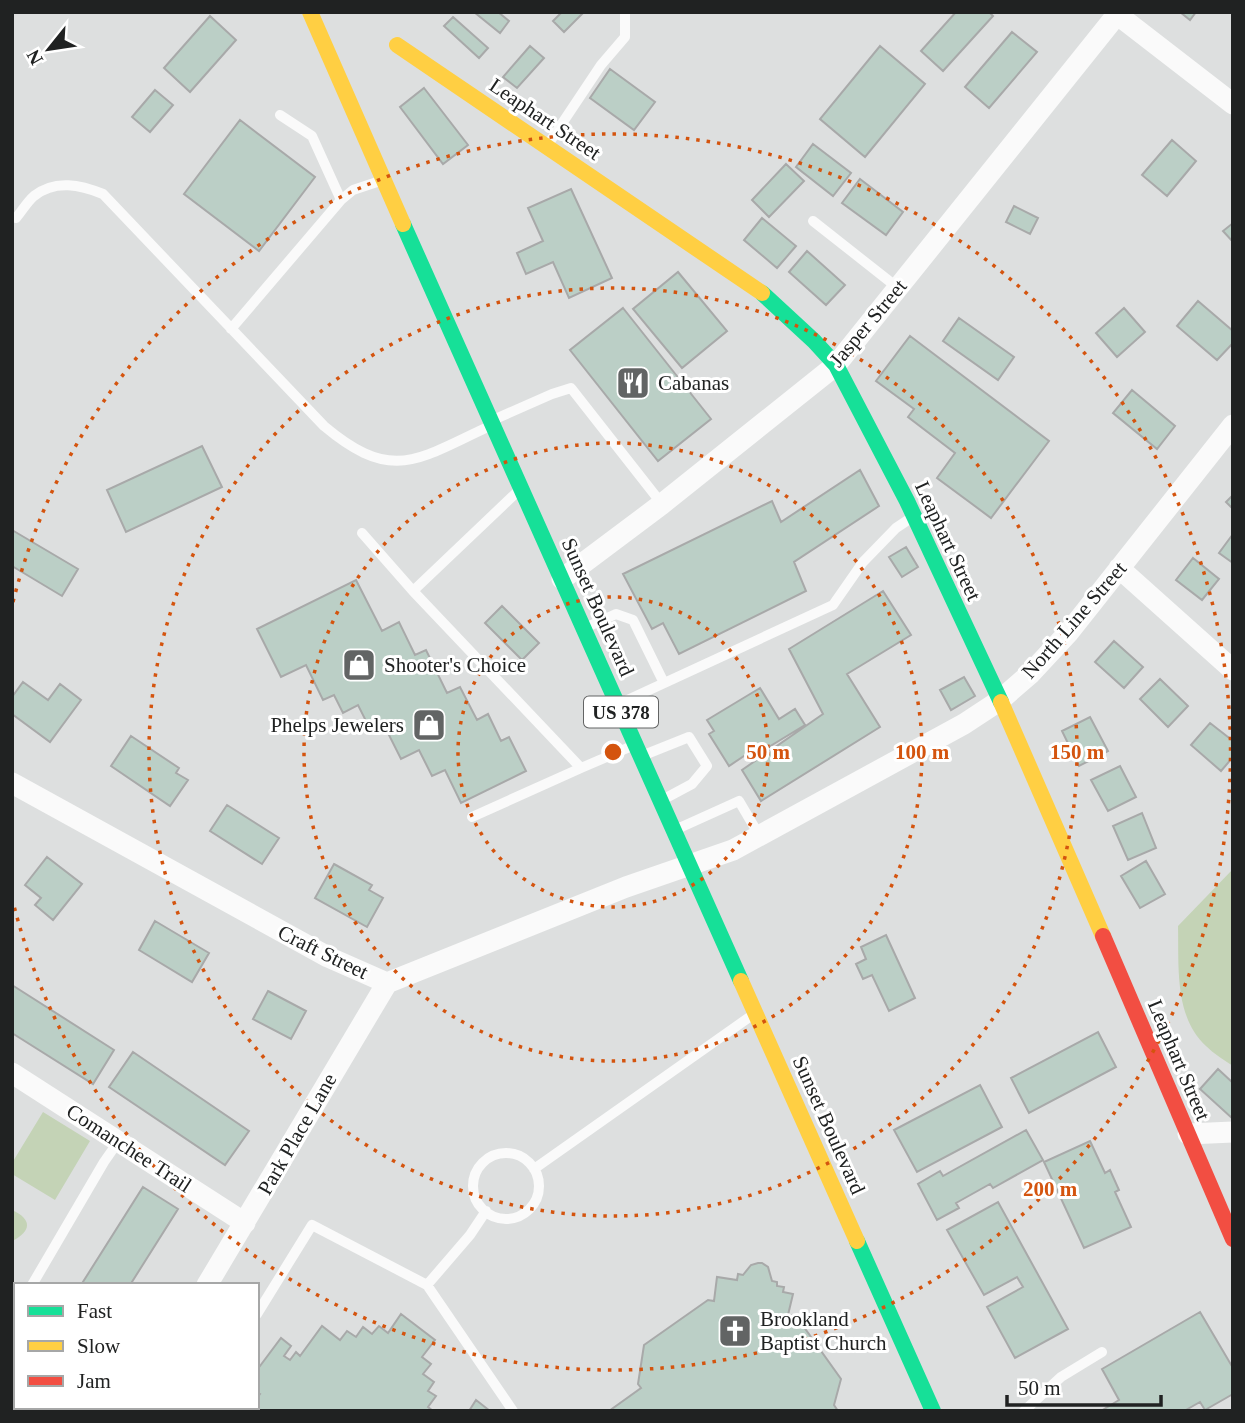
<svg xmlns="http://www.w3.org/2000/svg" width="1245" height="1423" font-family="'Times New Roman',serif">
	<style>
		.green { fill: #c4d3b6 }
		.building { fill: #bbcfc6; stroke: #a8a9a9; stroke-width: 2 }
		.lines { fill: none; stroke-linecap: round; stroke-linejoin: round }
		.lane { stroke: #fafafa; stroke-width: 10 }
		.street { stroke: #fafafa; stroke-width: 21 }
		.fast { stroke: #16e098; stroke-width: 16 }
		.slow { stroke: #ffcf43; stroke-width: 16 }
		.jam { stroke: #f24e42; stroke-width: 16 }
		.ring { fill: none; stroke: #d4540e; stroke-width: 3.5; stroke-dasharray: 3.5 7 }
		.labels { text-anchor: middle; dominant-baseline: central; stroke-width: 6; stroke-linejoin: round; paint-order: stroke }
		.shield { fill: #fff; stroke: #636464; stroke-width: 2 }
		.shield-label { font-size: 19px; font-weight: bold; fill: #202222 }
		.street-label { font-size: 21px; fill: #202222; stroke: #fff }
		.poi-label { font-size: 21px; fill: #202222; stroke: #fff; text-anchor: start }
		.centre { fill: #d4540e; stroke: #fff; stroke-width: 3.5 }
		.ring-label { font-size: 21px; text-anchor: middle; font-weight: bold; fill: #d4540e; stroke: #fff; stroke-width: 6; stroke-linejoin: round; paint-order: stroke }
	</style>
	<rect width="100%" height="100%" fill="#dddfdf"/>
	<path class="green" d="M1233 869V1066C1224 1060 1214 1054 1206 1046 1174 1017 1179 965 1178 926Z
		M43 1112 90 1141 55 1200 12 1174V1163Z
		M12 1210C32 1219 32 1231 12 1241Z"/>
	<path class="building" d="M474 12H498L509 21 500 33Z
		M562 12H584L564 32 553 21Z
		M956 12H989L993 16 943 71 921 51Z
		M1180 12H1196L1190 20Z
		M210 16 236 40 190 92 164 68Z
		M453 17 488 48 479 58 444 26Z
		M1012 32 1037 52 989 108 965 87Z
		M530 46 544 58 517 88 503 77Z
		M880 46 925 84 865 157 820 119Z
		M610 69 655 102 634 130 590 98Z
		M424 88 468 145 443 164 400 107Z
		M155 90 173 105 150 132 132 117Z
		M240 120 315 177 259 251 184 194Z
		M1172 140 1196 161 1167 196 1142 175Z
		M813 144 851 173 833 196 796 167Z
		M786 164 804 181 769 217 752 200Z
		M860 179 903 212 886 235 842 203Z
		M571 189 612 278 569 298 553 262 526 274 517 253 543 241 528 208Z
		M1014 206 1038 218 1030 234 1006 222Z
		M762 218 796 246 777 268 744 240Z
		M1233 223V242L1223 231Z
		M807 251 845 285 826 305 789 272Z
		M678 272 727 331 682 368 633 309Z
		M1198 301 1233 331V343L1217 360 1177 326Z
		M623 308 711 419 658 461 570 350Z
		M1124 308 1145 332 1117 357 1096 333Z
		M959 318 1014 357 998 380 943 341Z
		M910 336 1049 441 991 518 937 478 955 453 908 417 914 409 876 381Z
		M1132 390 1175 426 1157 449 1113 413Z
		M202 446 222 487 126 532 107 490Z
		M860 470 879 506 794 562 806 591 679 654 663 623 652 629 623 574 772 501 781 522Z
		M1233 495V509L1226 502Z
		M12 530 78 569 62 596 12 566Z
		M1233 534V563L1219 553Z
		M906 547 918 567 902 577 889 557Z
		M1193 558 1219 579 1202 600 1176 580Z
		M356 580 382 631 399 622 415 655 426 650 447 693 460 687 477 720 488 714 501 741 509 737 526 771 461 803 445 770 432 776 419 750 401 759 384 725 371 731 358 705 343 713 334 695 323 700 306 665 281 677 257 629Z
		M883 591 911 635 847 674 880 727 761 801 742 770 823 714 789 649Z
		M502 606 539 643 522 660 485 623Z
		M1114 641 1143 667 1124 688 1095 662Z
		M964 677 975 696 951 710 940 690Z
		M1160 679 1188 706 1168 727 1140 699Z
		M23 682 48 700 60 684 81 700 50 742 12 714V697Z
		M760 688 779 719 795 709 805 725 749 759 747 754 729 766 709 734 714 731 707 720Z
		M1090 717 1108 751 1079 766 1062 731Z
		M1210 723 1233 741V757L1221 771 1191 745Z
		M131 736 179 768 176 773 188 780 170 806 111 766Z
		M1120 766 1136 797 1108 811 1091 780Z
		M227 805 279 838 262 864 210 831Z
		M1142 813 1156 848 1128 860 1113 826Z
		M47 857 82 884 53 920 35 905 41 898 25 885Z
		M1146 861 1165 894 1140 908 1121 876Z
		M334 864 372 885 369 890 383 898 367 927 315 898Z
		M155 921 209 953 192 982 139 950Z
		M886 935 915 998 889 1011 872 975 863 979 856 964 866 959 861 947Z
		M12 985 114 1050 93 1084 12 1033Z
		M268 991 306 1011 291 1039 253 1019Z
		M1098 1032 1116 1067 1029 1113 1011 1078Z
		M133 1052 249 1131 225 1165 109 1087Z
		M1218 1069 1233 1083V1119L1200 1089Z
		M980 1085 1002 1127 917 1172 894 1130Z
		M1026 1130 1043 1160 993 1188 990 1184 956 1203 959 1208 937 1220 918 1184 940 1171 943 1176Z
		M1090 1141 1105 1173 1110 1170 1119 1190 1115 1192 1131 1227 1084 1248 1044 1162Z
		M143 1187 178 1209 130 1285H81Z
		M998 1202 1068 1329 1015 1358 987 1307 1023 1287 1017 1277 984 1295 947 1230Z
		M758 1263H762L768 1267 772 1281 777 1282V1286L784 1287 783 1292 793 1294 788 1315 796 1316 841 1379 834 1405 838 1411H609L641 1388 638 1384 644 1345 708 1300 714 1301 717 1277 737 1280 738 1274 743 1275 751 1265Z
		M1200 1312 1233 1368V1394L1205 1410 1200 1402 1184 1411H1101L1119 1400 1102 1369Z
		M401 1314 435 1340 422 1357 431 1364 423 1374 434 1382 428 1391 436 1396 428 1407 433 1411H247L250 1407H257V1398L260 1394 257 1392V1370L281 1338 291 1346 284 1356 290 1360 296 1352 300 1356 322 1326 340 1340 347 1331 356 1337 363 1327 372 1334 379 1326 388 1333Z
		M476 1400 490 1411H469Z
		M18 1407H64L62 1411H16Z"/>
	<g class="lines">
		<path class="lane" d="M280 115 312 136 341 200
			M549 143 601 65 625 37V12
			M16 218C22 211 27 202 34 196 55 179 81 185 103 194L324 426C393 484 418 459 490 426
			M813 221 898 288
			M231 329 341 200 353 190 380 181
			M493 420 552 394 571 388 662 504
			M516 493 413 591 581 768 632 746
			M362 533 413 591
			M587 627 616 614 633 620 664 683
			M621 703 833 605 863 562 896 528 911 518
			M644 755 689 737 707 766 692 784 664 799
			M472 817 581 768
			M677 829 739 801 759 835
			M473 1186a33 33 0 1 1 66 0a33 33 0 1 1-66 0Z
			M534 1169 751 1016
			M32 1285 104 1162 118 1142
			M427 1285 513 1411
			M257 1314 312 1225 427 1285 470 1235 486 1211
			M12 1321 16 1315
			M155 1407 162 1411
			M197 1411 199 1407
			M1024 1411 1061 1377 1102 1352"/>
		<path class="street" d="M1114 12 1233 104
			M1119 568 1233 670
			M562 579 662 504 836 365 1119 12
			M12 783 328 957 387 983 626 887 733 850 964 724 999 701 1030 674 1069 632 1233 425
			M12 1073 245 1223
			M1188 1134 1233 1132
			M207 1285 387 983
			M121 1411 123 1407"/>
		<path class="fast" d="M403 224 741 981
			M762 293 814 341 836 365 907 501 1001 702
			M857 1241 933 1411"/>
		<path class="slow" d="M310 12 403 224
			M397 45 762 293
			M1001 702 1103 936
			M741 981 857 1241"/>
		<path class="jam" d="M1103 936 1233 1239"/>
	</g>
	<g class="ring">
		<circle cx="613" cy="752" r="155"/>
		<circle cx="613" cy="752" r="309"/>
		<circle cx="613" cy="752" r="464"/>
		<path d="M13 602A618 618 0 1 1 13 902"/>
	</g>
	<defs>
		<symbol id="restaurant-square" viewBox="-11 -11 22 22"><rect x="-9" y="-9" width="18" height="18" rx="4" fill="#626464" stroke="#fff"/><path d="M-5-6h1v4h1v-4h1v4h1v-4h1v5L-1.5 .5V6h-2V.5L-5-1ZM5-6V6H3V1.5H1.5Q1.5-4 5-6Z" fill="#fff"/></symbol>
		<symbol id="shop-square" viewBox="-11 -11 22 22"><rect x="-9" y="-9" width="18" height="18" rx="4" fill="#626464" stroke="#fff"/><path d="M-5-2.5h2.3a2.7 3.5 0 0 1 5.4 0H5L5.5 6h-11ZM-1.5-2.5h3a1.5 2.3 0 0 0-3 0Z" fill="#fff"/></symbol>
		<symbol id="church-square" viewBox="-11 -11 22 22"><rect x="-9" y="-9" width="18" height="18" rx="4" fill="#626464" stroke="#fff"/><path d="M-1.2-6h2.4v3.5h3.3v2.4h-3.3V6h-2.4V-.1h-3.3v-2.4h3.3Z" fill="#fff"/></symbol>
	</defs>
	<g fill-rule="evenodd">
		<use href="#restaurant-square" x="614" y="364" width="38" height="38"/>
		<use href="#shop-square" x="340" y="646" width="38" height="38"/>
		<use href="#shop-square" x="410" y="706" width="38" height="38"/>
		<use href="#church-square" x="716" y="1312" width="38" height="38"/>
	</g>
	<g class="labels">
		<rect class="shield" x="584" y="696.5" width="74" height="31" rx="5"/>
		<g class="shield-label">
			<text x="621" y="712">US 378</text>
		</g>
		<g class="street-label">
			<text transform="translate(545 119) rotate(34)">Leaphart Street</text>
			<text transform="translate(868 323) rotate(-50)">Jasper Street</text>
			<text transform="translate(948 541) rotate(65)">Leaphart Street</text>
			<text transform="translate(598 607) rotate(66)">Sunset Boulevard</text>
			<text transform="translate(1074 620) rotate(-49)">North Line Street</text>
			<text transform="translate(323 952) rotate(26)">Craft Street</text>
			<text transform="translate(1179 1060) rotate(67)">Leaphart Street</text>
			<text transform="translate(829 1125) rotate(66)">Sunset Boulevard</text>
			<text transform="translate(297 1134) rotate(-60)">Park Place Lane</text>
			<text transform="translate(129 1148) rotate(33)">Comanchee Trail</text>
		</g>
		<g class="poi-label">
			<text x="658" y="383">Cabanas</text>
			<text x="384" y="665">Shooter's Choice</text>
			<text x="404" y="725" text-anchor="end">Phelps Jewelers</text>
			<text x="760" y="1319">Brookland<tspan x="760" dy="24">Baptist Church</tspan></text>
		</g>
	</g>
	<circle cx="613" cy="752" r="10" class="centre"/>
	<g class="ring-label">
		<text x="768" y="759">50 m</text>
		<text x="922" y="759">100 m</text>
		<text x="1077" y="759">150 m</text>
		<text x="1050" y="1196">200 m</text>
	</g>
	<rect width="1245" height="1423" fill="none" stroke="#202222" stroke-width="28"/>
	<rect x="14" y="1283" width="245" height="126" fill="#ffffff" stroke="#a6a7a7" stroke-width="2"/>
	<rect x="28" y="1306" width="35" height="10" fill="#16e098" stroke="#a6a7a7" stroke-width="2"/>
	<text x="77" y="1318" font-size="21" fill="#202222">Fast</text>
	<rect x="28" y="1341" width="35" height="10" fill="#ffcf43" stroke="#a6a7a7" stroke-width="2"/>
	<text x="77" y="1353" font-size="21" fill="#202222">Slow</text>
	<rect x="28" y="1376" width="35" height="10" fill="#f24e42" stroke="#a6a7a7" stroke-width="2"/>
	<text x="77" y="1388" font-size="21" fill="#202222">Jam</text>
	<g transform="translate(49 49) rotate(240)" stroke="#ffffff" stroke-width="5" paint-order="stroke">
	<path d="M0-5L12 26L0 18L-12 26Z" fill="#202222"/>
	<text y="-10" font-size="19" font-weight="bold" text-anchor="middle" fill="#202222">N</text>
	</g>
	<path d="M1007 1395v10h154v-10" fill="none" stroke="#202222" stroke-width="3.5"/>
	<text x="1018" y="1395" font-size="21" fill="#202222" stroke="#ffffff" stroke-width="5" paint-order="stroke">50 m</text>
</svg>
